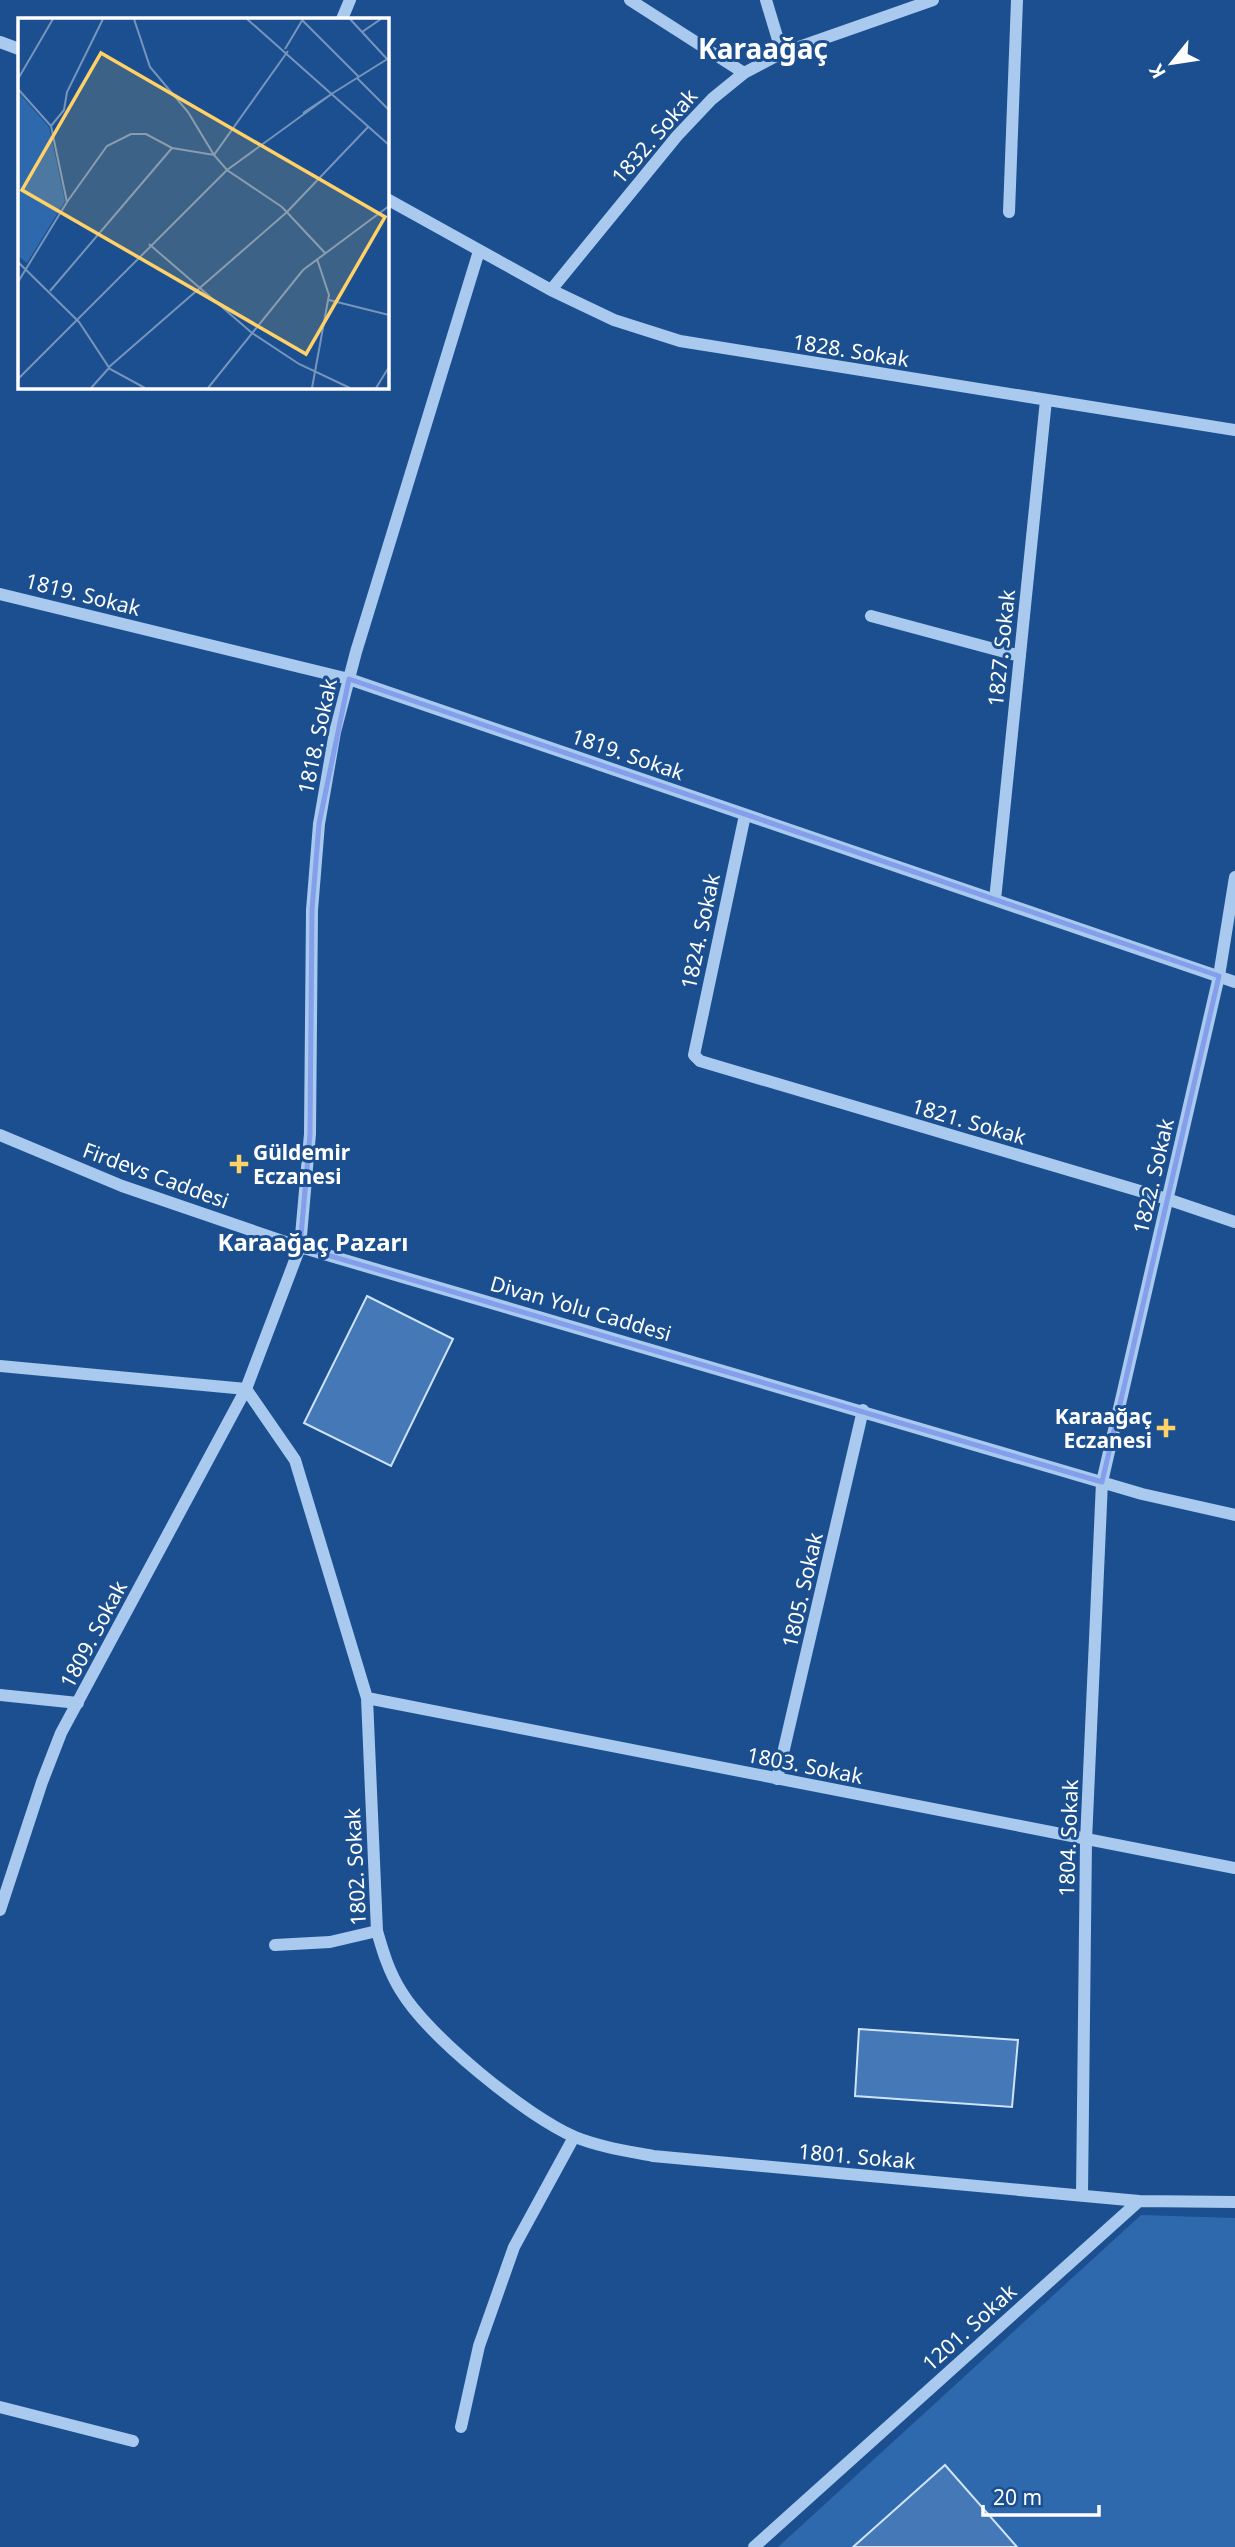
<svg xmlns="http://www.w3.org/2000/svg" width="1235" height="2547" font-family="'Noto Sans',sans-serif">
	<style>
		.green { fill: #2e69ad }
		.building { fill: #4478b7; stroke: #cfe3fa; stroke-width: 2 }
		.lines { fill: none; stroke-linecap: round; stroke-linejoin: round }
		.minor { stroke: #a9c9ee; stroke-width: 12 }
		.marked { fill: none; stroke: #839eea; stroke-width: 5; stroke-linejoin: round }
		.poi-dot { fill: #ffd166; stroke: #1b4f8f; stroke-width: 2.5 }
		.labels { text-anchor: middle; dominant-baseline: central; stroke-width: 6; stroke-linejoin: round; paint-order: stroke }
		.street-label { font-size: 21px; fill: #fff; stroke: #1b4f8f }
		.poi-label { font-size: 21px; font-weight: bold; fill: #fff; stroke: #1b4f8f; text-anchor: start }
		.quarter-label { font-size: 24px; font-weight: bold; fill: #fff; stroke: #1b4f8f }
		.district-label { font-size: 28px; font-weight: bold; fill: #fff; stroke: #1b4f8f }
		.inset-road { fill: none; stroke: #7695bc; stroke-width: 2 }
		.view { fill: #ffd166; fill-opacity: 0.15; stroke: #ffd166; stroke-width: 3.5 }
		.inset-edge { fill: none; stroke: #fff; stroke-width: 3.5 }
	</style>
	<rect width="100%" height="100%" fill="#1b4f8f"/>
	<path class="green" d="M1141 2215 1235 2218V2547H778Z"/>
	<path class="building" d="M367 1296 453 1339 391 1466 304 1423Z
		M859 2029 1018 2040 1012 2107 855 2096Z
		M945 2465 1017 2547H853Z"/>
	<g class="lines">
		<path class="minor" d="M630 0 744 73
			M766 0 782 53
			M342 19 350 0
			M0 42 19 49
			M387 199 551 290 614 320 680 341 1235 430
			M1009 212 1017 0
			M551 290 677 136 712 99 744 73 782 53 933 0
			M0 594 349 679 1235 982
			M871 616 1020 656
			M745 815 694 1055 700 1061 1167 1199 1235 1222
			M995 900 1046 400
			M0 1135 122 1186 300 1247 1142 1494 1235 1515
			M0 1366 246 1389 300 1247 310 1134 312 910 319 824 335 732 356 652 479 251
			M0 1695 78 1703
			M367 1698 1235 1868
			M777 1779 863 1410
			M0 1910 42 1782 61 1733 246 1389 295 1460 367 1698 377 1931C383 1952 389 1972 401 1991 428 2036 526 2116 575 2137 600 2147 627 2151 653 2156L1139 2201
			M275 1945 330 1942 377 1931
			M1082 2195 1086 1841 1102 1482 1219 976 1235 877
			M0 2407 133 2441
			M461 2427 479 2346 514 2247 574 2137
			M754 2547 1139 2201 1235 2202"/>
	</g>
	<path class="marked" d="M349 679 1219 976 1102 1482 300 1247 310 1134 312 910 319 824Z"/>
	<g class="poi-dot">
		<path d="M235.5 1153.5h7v7h7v7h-7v7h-7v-7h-7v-7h7z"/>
		<path d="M1162.5 1417.5h7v7h7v7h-7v7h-7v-7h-7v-7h7z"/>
	</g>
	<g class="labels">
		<g class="street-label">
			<text transform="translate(654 136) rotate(-49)">1832. Sokak</text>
			<text transform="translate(851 350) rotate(9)">1828. Sokak</text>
			<text transform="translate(83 594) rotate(14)">1819. Sokak</text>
			<text transform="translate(1001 648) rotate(-84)">1827. Sokak</text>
			<text transform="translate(317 736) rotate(-78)">1818. Sokak</text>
			<text transform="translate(628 754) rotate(19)">1819. Sokak</text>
			<text transform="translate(700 931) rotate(-78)">1824. Sokak</text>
			<text transform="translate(969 1121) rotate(16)">1821. Sokak</text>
			<text transform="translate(156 1175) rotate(20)">Firdevs Caddesi</text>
			<text transform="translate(1153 1176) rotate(-77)">1822. Sokak</text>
			<text transform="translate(581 1308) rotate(16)">Divan Yolu Caddesi</text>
			<text transform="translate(802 1590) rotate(-77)">1805. Sokak</text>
			<text transform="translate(93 1634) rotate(-62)">1809. Sokak</text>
			<text transform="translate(805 1765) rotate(11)">1803. Sokak</text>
			<text transform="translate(1068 1838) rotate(-88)">1804. Sokak</text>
			<text transform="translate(355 1867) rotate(-93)">1802. Sokak</text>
			<text transform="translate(857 2156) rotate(5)">1801. Sokak</text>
			<text transform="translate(969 2327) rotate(-42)">1201. Sokak</text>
		</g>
		<g class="poi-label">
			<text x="253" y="1152">Güldemir<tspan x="253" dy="24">Eczanesi</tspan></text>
			<text x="1152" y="1416" text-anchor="end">Karaağaç<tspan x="1152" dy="24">Eczanesi</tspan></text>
		</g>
		<g class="quarter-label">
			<text x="313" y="1241">Karaağaç Pazarı</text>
		</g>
		<g class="district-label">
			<text x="763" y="48">Karaağaç</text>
		</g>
	</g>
	<g transform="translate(18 18)">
		<rect width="371" height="371" fill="#1b4f8f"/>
		<path d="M0 74 31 109 47 183 9 245 0 238Z" fill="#2e69ad"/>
		<path class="inset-road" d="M229 1 371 127M332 1 369 41M284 2 341 59M344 14 363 1M267 31 285 1M270 33 196 137 209 152 264 189 308 236M339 60 371 92M0 61 35 1M0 71 33 108 49 184 0 264M315 75 371 40M33 108 46 92 49 74 85 1M49 184 89 128 113 116H128L154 130 196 137 170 94 132 49 116 1M131 226 234 315 281 346 332 370M0 244 61 304 92 351 127 370M32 273 154 130M311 282 371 297M91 349 269 194 351 108M0 361 209 152 315 75 285 95M73 370 91 350M190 370 285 252 371 188M294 370 311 277 299 241M358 370 371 349"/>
		<path class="view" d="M83 35 367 199 288 336 4 172Z"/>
		<rect width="371" height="371" class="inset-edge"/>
	</g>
	<g transform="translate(1172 63) rotate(240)" stroke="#1b4f8f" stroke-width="5" paint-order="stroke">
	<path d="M0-5L12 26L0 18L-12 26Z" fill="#ffffff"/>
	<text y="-10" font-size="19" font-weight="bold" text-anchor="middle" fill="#ffffff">K</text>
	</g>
	<path d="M983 2505v10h116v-10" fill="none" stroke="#ffffff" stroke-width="3.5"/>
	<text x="993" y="2505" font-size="21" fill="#ffffff" stroke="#1b4f8f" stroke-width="5" paint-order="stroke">20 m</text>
</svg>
